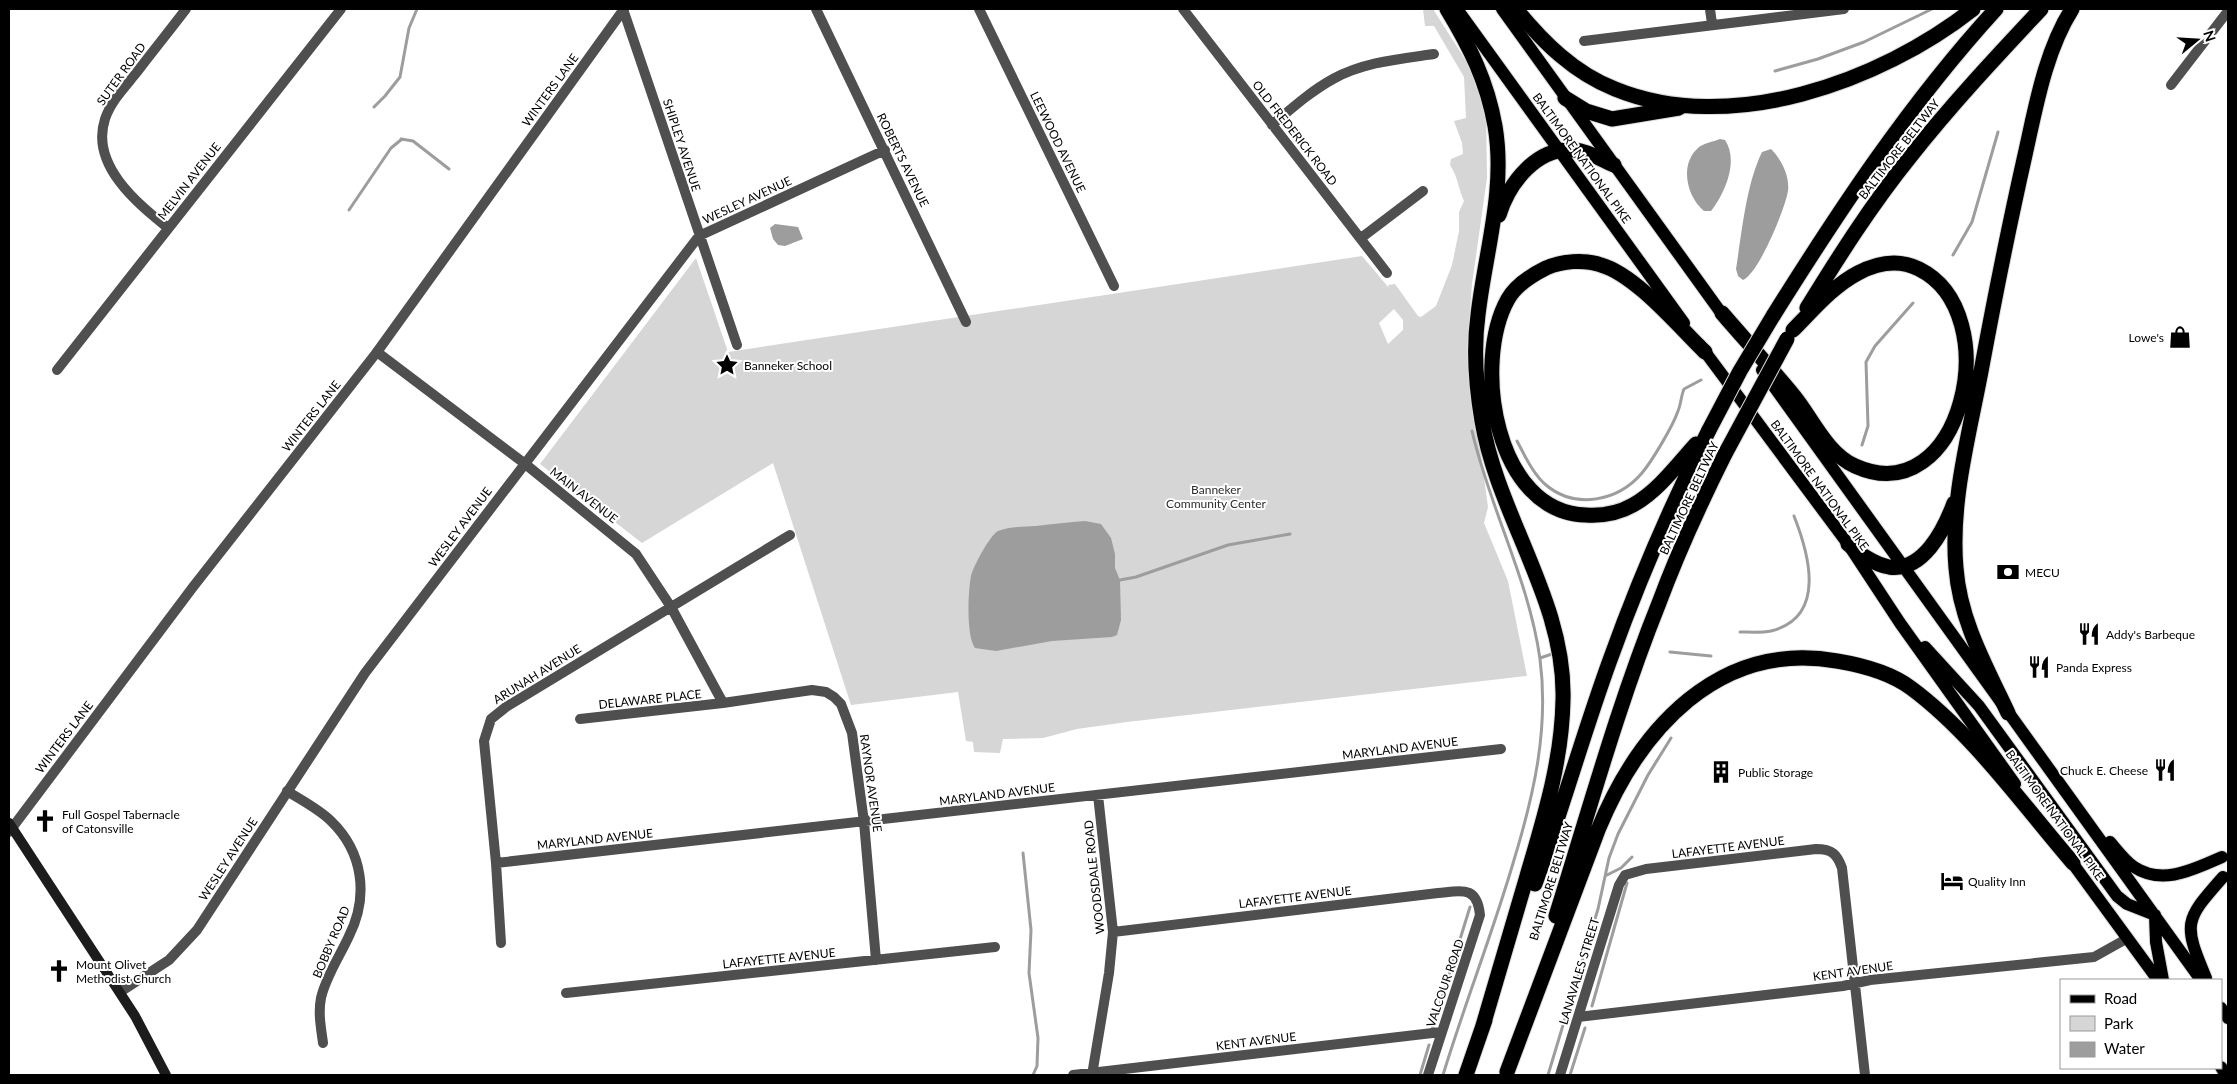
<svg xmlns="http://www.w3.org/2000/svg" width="2237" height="1084" font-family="Lato,sans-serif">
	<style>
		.green { fill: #d6d6d6; fill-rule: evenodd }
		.water { fill: #9d9d9d }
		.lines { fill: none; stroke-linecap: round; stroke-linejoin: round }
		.stream { stroke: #9d9d9d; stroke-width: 3 }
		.primary-casing { stroke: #dbdbdb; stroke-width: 14 }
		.motorway-casing { stroke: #dbdbdb; stroke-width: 17 }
		.minor { stroke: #4f4f4f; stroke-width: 10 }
		.tertiary { stroke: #4f4f4f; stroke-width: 10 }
		.secondary { stroke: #1c1c1c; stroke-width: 10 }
		.primary { stroke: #000; stroke-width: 12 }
		.motorway { stroke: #000; stroke-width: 15 }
		.motorway-bridge-casing { stroke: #dbdbdb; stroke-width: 17; stroke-linecap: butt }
		.motorway-bridge { stroke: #000; stroke-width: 15 }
		.labels { text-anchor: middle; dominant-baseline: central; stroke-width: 4; stroke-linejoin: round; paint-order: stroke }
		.street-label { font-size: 12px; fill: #000; stroke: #fff }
		.poi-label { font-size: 12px; fill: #000; stroke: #fff; text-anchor: start }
		.park-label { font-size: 12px; fill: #2d2d2d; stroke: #fff }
	</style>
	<rect width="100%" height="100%" fill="#fff"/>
	<path class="green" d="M1423 9H1433L1468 64 1486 111 1487 178 1472 284 1467 353 1488 507 1484 523 1508 581 1527 676 1127 722 1077 729 1043 738 1003 739 1000 753 974 752 973 742 966 741 958 692 851 705 773 463 642 543 540 464 696 258 728 352 1362 256 1389 288 1388 285 1395 284 1418 316 1421 317 1436 306 1452 265 1459 231V212L1464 201C1458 188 1458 177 1450 165L1451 159 1463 154 1462 143 1454 121 1466 118 1464 77 1434 26H1425ZM1394 309 1403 320V330L1388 344 1379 323Z"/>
	<path class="water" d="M1720 139 1725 140C1739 161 1725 193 1711 211H1704C1687 197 1679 165 1698 148 1703 143 1713 142 1720 139Z
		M1771 149C1781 159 1790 176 1788 191 1785 209 1759 273 1743 280L1738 276 1736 269C1742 232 1746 185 1762 152Z
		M775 224 798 227 803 239 785 246 778 245 773 239 770 228Z
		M1085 521 1101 524 1111 538 1115 554V568L1120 580 1121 620 1117 635 1112 637 1052 641 996 651 975 648C966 635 968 592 971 576 973 567 990 535 998 531 1010 526 1024 527 1036 526 1053 524 1069 522 1085 521Z"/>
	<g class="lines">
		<path class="stream" d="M1775 71 1818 59 1864 42 1932 9
			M374 107 385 96 400 77 409 28 417 9
			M401 139 413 141 449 169
			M349 210 391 148 402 139
			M1953 255 1972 222 1998 132
			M1517 441C1525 456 1533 474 1546 485 1576 510 1618 501 1642 473 1652 461 1673 426 1678 411 1681 404 1681 396 1684 389L1701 380
			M1862 445 1868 426 1866 362 1875 346 1913 303
			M1120 580 1136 577 1228 545 1290 534
			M1740 632C1750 632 1761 633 1771 631 1827 617 1809 554 1794 516
			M1670 652 1711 656
			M1540 658 1552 654
			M1023 853 1031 930 1029 973 1038 1038 1037 1066 1033 1075
			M1607 875 1621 868 1632 857
			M1592 1006 1627 883
			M1432 1030 1470 907
			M1420 1075 1429 1045
			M1443 1075C1465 1003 1493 932 1514 860 1534 794 1549 729 1540 659 1529 580 1490 509 1472 431
			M1548 1075 1598 909 1609 858 1618 834 1648 775 1671 738
			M1570 1075 1585 1028"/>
		<defs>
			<path id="primary" d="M1457 9 1684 323
				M1502 9 1727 321
				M1700 345 1848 544 1900 623 2015 784
				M1762 370 2201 980
				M1925 647 1979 706 2117 896 2127 904 2155 915
				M2110 842C2117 850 2125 861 2134 867 2163 886 2194 869 2222 857
				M2068 857 2158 980
				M2155 915 2156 942 2163 980
				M2206 978C2183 923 2184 921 2223 877
				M2221 1008 2228 1018
				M2221 1067 2226 1075"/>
			<path id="motorway" d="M1447 9C1470 47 1487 81 1495 126 1506 190 1485 253 1478 315 1473 351 1476 386 1482 421 1498 517 1566 601 1563 700 1562 761 1544 818 1527 876 1512 927 1497 978 1482 1029
				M1516 9C1543 42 1574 73 1615 89 1730 136 1880 82 1973 9
				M1565 98 1586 111 1612 119 1679 108
				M1499 215C1509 183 1537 146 1575 150 1588 151 1602 160 1614 165
				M1807 308C1839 256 1872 204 1910 157 1951 105 1996 57 2041 9
				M1722 313C1746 341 1771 368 1794 396 1812 418 1827 454 1855 466 1962 514 2008 313 1919 269 1899 259 1877 263 1858 273 1833 286 1813 310 1793 330
				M1773 316C1840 209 1910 103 1996 9
				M1696 444C1677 465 1658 491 1633 505 1619 513 1602 516 1586 515 1495 513 1472 363 1508 299 1516 285 1532 275 1546 268 1562 261 1584 259 1601 265 1636 275 1679 327 1705 352
				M1848 544C1859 553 1873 564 1889 567 1923 572 1944 530 1954 503
				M2008 713C1986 666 1960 621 1956 568 1950 501 1970 432 1982 366 1995 296 2009 226 2025 155 2036 106 2045 52 2072 9
				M1535 884C1562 810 1583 734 1610 660 1638 582 1671 505 1709 430
				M1556 916C1589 811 1618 705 1659 603 1678 552 1701 502 1725 454
				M1507 1072 1598 830C1639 730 1718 640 1837 661 1861 665 1891 673 1911 688 1972 733 2023 805 2073 863
				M1466 1075 1485 1020"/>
		</defs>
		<use href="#primary" class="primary-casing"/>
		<use href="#motorway" class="motorway-casing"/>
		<path class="minor" d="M623 9 737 345
			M816 9 966 322
			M979 9 1114 286
			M1183 9 1387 273
			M1710 9 1712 24
			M1584 41 1844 9
			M2171 85 2228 11
			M1272 125C1291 109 1311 91 1333 79 1364 62 1400 59 1434 54
			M168 228C137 203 90 165 105 119 111 101 125 87 137 72 153 51 170 30 186 9
			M1361 238 1423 191
			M377 352 524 463 636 554 671 607 723 703
			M57 370 341 9
			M580 719 723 703 812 690 826 692 834 697 841 704 852 733 864 822 876 960
			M287 791C301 800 319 809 331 821 363 852 369 896 349 936 340 956 326 976 321 998 318 1013 321 1028 323 1043
			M496 863 1501 749
			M1113 932 1438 893C1461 891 1477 885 1480 915L1428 1075
			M501 943 496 863 484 741 491 719 506 707 790 535
			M120 992 169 960 197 930 365 673 699 236 885 150
			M566 993 995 947
			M1578 1017 1843 986 1870 980 2094 957 2128 938
			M1073 1075 1441 1032
			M1092 1075 1109 973 1113 932 1098 795
			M1560 1075 1619 885 1625 875 1646 869 1816 849C1832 849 1837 854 1842 868L1865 1075"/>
		<path class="tertiary" d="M9 832 193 587 377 352 624 9"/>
		<path class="secondary" d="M9 823 135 1016 166 1075"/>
		<use href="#primary" class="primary"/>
		<use href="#motorway" class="motorway"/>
		<defs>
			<path id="motorway-bridge" d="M1709 430 1740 371 1773 316
				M1725 454 1787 339"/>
		</defs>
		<use href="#motorway-bridge" class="motorway-bridge-casing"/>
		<use href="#motorway-bridge" class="motorway-bridge"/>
	</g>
	<defs>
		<symbol id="shop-bare" viewBox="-9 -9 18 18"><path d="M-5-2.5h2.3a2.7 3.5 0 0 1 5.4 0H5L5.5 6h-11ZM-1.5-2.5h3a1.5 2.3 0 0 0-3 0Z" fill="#000" stroke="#fff" stroke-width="2.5" paint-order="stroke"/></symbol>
		<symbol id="sight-bare" viewBox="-9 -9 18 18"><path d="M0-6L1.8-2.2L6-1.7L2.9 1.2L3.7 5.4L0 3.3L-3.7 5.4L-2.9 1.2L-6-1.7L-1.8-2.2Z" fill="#000" stroke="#fff" stroke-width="2.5" paint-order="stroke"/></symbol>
		<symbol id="bank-bare" viewBox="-9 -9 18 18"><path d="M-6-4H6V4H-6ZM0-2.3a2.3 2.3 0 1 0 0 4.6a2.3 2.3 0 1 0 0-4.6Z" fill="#000" stroke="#fff" stroke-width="2.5" paint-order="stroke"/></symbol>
		<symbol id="restaurant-bare" viewBox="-9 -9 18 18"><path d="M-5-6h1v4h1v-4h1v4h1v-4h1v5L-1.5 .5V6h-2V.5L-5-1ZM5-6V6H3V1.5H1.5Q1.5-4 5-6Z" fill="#000" stroke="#fff" stroke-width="2.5" paint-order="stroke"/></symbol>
		<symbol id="building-bare" viewBox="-9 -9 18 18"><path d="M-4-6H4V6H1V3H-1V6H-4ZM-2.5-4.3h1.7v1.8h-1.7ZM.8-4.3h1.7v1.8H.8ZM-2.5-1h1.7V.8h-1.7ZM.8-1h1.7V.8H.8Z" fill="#000" stroke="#fff" stroke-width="2.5" paint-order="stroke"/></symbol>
		<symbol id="church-bare" viewBox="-9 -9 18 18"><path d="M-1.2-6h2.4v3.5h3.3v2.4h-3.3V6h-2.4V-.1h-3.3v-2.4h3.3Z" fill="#000" stroke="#fff" stroke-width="2.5" paint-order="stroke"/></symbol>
		<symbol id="hotel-bare" viewBox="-9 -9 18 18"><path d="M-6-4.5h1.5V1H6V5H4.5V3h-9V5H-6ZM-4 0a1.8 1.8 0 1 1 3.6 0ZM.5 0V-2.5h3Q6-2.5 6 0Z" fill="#000" stroke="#fff" stroke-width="2.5" paint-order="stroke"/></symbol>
	</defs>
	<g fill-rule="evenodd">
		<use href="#shop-bare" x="2164" y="321" width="32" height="32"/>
		<use href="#sight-bare" x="711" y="349" width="32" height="32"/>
		<use href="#bank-bare" x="1992" y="556" width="32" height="32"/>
		<use href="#restaurant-bare" x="2073" y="618" width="32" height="32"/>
		<use href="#restaurant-bare" x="2023" y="651" width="32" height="32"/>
		<use href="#restaurant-bare" x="2149" y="754" width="32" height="32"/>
		<use href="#building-bare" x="1705" y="756" width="32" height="32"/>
		<use href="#church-bare" x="29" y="805" width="32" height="32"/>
		<use href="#hotel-bare" x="1936" y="865" width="32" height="32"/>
		<use href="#church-bare" x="43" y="955" width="32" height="32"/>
	</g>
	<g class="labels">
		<g class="street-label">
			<text transform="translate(121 74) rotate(-54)">SUTER ROAD</text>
			<text transform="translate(550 90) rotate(-54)">WINTERS LANE</text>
			<text transform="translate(1295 133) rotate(52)">OLD FREDERICK ROAD</text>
			<text transform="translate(1058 142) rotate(64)">LEEWOOD AVENUE</text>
			<text transform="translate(682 145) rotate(72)">SHIPLEY AVENUE</text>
			<text transform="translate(1899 149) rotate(-52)">BALTIMORE BELTWAY</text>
			<text transform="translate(1582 158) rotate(54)">BALTIMORE NATIONAL PIKE</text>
			<text transform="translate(903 160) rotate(64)">ROBERTS AVENUE</text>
			<text transform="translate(189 181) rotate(-52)">MELVIN AVENUE</text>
			<text transform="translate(747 200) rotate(-25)">WESLEY AVENUE</text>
			<text transform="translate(311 416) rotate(-52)">WINTERS LANE</text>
			<text transform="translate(1820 485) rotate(54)">BALTIMORE NATIONAL PIKE</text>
			<text transform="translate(584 495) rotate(38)">MAIN AVENUE</text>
			<text transform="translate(1689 498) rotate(-65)">BALTIMORE BELTWAY</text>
			<text transform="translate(460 527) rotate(-53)">WESLEY AVENUE</text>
			<text transform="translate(537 674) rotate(-32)">ARUNAH AVENUE</text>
			<text transform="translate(650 699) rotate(-6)">DELAWARE PLACE</text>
			<text transform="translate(64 737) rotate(-53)">WINTERS LANE</text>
			<text transform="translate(1400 748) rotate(-7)">MARYLAND AVENUE</text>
			<text transform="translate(871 783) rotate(82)">RAYNOR AVENUE</text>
			<text transform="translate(997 794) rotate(-7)">MARYLAND AVENUE</text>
			<text transform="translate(2055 815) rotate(54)">BALTIMORE NATIONAL PIKE</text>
			<text transform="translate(595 839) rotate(-6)">MARYLAND AVENUE</text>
			<text transform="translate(1728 847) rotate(-7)">LAFAYETTE AVENUE</text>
			<text transform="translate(228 859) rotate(-57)">WESLEY AVENUE</text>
			<text transform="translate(1094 877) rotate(-96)">WOODSDALE ROAD</text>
			<text transform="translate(1551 881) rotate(-73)">BALTIMORE BELTWAY</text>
			<text transform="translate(1295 897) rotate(-7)">LAFAYETTE AVENUE</text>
			<text transform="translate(331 942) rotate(-67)">BOBBY ROAD</text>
			<text transform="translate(779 958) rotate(-6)">LAFAYETTE AVENUE</text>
			<text transform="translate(1579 971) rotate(-73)">LANAVALES STREET</text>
			<text transform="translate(1853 971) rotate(-8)">KENT AVENUE</text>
			<text transform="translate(1445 983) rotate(-71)">VALCOUR ROAD</text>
			<text transform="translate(1256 1041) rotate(-7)">KENT AVENUE</text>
		</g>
		<g class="poi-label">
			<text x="2164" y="337" text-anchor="end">Lowe's</text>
			<text x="744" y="365">Banneker School</text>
			<text x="2025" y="572">MECU</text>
			<text x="2106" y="634">Addy's Barbeque</text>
			<text x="2056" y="667">Panda Express</text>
			<text x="2148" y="770" text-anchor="end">Chuck E. Cheese</text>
			<text x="1738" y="772">Public Storage</text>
			<text x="62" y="814">Full Gospel Tabernacle<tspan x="62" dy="14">of Catonsville</tspan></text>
			<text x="1968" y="881">Quality Inn</text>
			<text x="76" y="964">Mount Olivet<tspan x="76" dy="14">Methodist Church</tspan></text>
		</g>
		<g class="park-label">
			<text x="1216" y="489">Banneker<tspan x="1216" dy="14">Community Center</tspan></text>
		</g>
	</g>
	<rect width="2237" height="1084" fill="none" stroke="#000000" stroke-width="20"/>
	<rect x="2060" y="979" width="162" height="90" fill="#ffffff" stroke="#999999"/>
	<rect x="2070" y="995" width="25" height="8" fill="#000000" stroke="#999999"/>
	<text x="2104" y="1004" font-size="15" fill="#000000">Road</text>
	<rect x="2070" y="1016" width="25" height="15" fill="#d6d6d6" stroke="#999999"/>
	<text x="2104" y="1029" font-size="15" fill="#000000">Park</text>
	<rect x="2070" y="1042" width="25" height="15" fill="#9d9d9d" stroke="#999999"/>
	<text x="2104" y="1054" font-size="15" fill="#000000">Water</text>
	<g transform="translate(2197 40) rotate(72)" stroke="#ffffff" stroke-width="4" paint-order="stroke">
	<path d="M0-4L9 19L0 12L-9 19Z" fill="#000000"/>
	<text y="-8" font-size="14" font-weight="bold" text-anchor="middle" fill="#000000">N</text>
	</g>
</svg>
